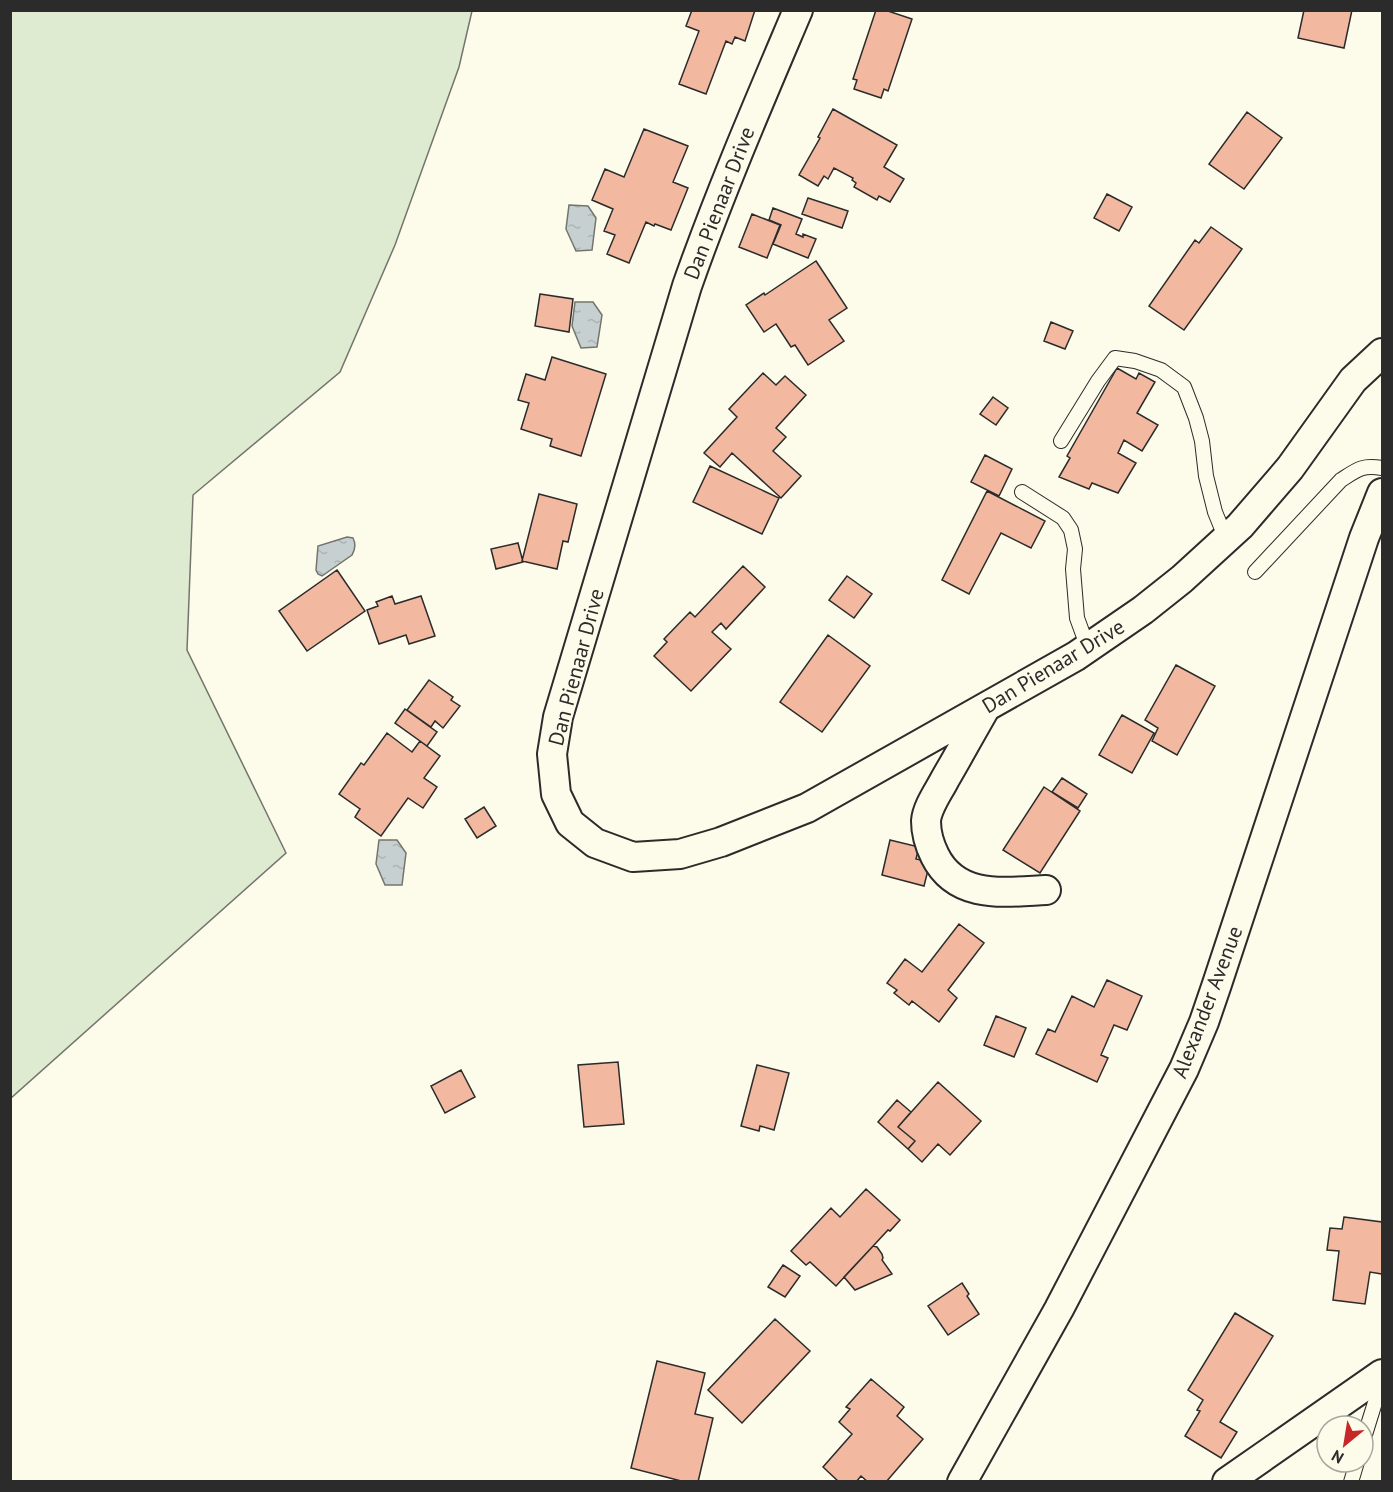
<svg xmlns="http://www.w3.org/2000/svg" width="1393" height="1492" font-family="'PT Sans',sans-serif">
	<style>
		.green { fill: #deebd1; stroke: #74746e; stroke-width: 1.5 }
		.water { fill: url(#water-ripples); stroke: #74746e; stroke-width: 1.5 }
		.building { fill: #f2b8a0; stroke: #2b2b2b; stroke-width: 1.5 }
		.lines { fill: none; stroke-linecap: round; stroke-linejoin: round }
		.lane-casing { stroke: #2b2b2b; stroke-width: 16 }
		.street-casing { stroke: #2b2b2b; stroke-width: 32 }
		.lane { stroke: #fdfbea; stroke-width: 14 }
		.street { stroke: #fdfbea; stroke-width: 28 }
		.labels { text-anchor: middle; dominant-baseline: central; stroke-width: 4.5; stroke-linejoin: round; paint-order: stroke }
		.street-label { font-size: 21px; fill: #2b2b2b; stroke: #fdfbea }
	</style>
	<defs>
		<pattern id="water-ripples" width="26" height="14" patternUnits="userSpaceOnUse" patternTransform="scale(1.5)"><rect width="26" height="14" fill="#c7d0d0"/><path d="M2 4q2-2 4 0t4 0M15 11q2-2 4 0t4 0" fill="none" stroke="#abb3b3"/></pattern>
	</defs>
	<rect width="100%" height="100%" fill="#fdfbea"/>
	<path class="green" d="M11 10 472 11 459 67 395 245 340 372 193 495 187 650 286 853 11 1098Z"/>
	<path class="water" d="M569 205 588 206 596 218 592 250 576 251 566 229Z
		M575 302H593L602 315 597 347 581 348 572 326Z
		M347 537 353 538C356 544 355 550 352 555L322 576 318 574 316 570 318 546Z
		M379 840H397L406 853 402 885H385L376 864Z"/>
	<path class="building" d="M692 10H755L745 41 735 37 732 44 726 41 706 94 679 84 699 31 686 26Z
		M876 10H885L912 19 888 91 884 89 881 98 854 89 857 80 853 79Z
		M1304 10H1352L1344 48 1298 38Z
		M833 109 897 145 884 167 904 179 890 202 879 196 877 200 854 187 856 183 852 180 853 178 834 168 828 179 824 176 818 186 799 175 820 138 818 137Z
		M1247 112 1282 138 1244 189 1209 164Z
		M644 129 688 146 673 182 688 188 671 230 655 224 654 226 646 222 629 263 607 254 615 235 604 231 613 209 592 200 605 169 624 177Z
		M1107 194 1132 207 1119 231 1094 218Z
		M808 198 848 211 842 228 802 214Z
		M773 208 802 219 796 234 803 237V234L816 239 808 258 773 244 781 225 769 220Z
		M752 214 780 225 767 258 739 247Z
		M1211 227 1242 249 1184 330 1149 306 1195 240 1199 243Z
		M816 261 847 308 829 320 844 341 808 365 795 345 791 347 776 324 764 332 746 305 764 293 765 295Z
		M540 294 573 299 569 332 535 326Z
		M1051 322 1073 331 1065 349 1044 341Z
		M552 357 606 374 581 456 550 446 552 439 521 429 529 403 518 400 526 374 545 380Z
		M1117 368 1136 379 1139 373 1155 382 1137 413 1158 425 1142 451 1124 440 1118 453 1136 463 1118 493 1092 483 1089 489 1059 477 1070 458 1067 456Z
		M763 373 776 385 785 376 806 395 776 428 786 437 773 451 801 476 781 498 732 453 720 467 704 453 737 417 729 409Z
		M993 397 1008 408 996 425 980 414Z
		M985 455 1012 469 999 496 971 482Z
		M710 466 779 498 762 534 693 502Z
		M987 491 1045 521 1031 548 1001 533 969 594 942 580Z
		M539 494 577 504 568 542 563 541 557 569 522 561Z
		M518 543 523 562 496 569 491 549Z
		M743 566 765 587 726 629 721 623 712 632 731 649 691 691 654 656 667 642 664 639 690 612 695 617Z
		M337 570 365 611 307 651 279 611Z
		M847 576 872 594 854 618 829 600Z
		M392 596 395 604 421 596 435 636 409 644 406 635 379 644 367 610 378 606 376 602Z
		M828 635 870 666 822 732 780 702Z
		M1176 665 1215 686 1177 755 1152 741 1158 728 1145 720Z
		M429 680 453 697 451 700 460 706 443 728 435 721 431 727 407 710Z
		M405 709 437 732 427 746 395 723Z
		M1122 715 1154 733 1132 773 1099 755Z
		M387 733 412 752 420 741 440 756 424 778 437 787 423 808 408 798 381 836 355 817 360 809 339 794 361 763 364 765Z
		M1062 778 1087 794 1078 808 1052 792Z
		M1044 787 1080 811 1040 873 1003 850Z
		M484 807 496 826 477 838 465 819Z
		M890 840 919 847 916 859 930 862 924 886 882 875Z
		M959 924 984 943 948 990 957 998 939 1022 912 1001 909 1005 894 993 897 990 887 983 905 959 922 972Z
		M1107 980 1142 996 1127 1030 1114 1025 1101 1055 1108 1058 1097 1082 1036 1054 1048 1029 1055 1032 1072 996 1094 1007Z
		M996 1016 1026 1028 1014 1057 984 1045Z
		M618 1062 624 1124 584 1127 578 1065Z
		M757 1065 789 1073 774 1130 760 1126 759 1131 741 1126Z
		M461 1070 475 1097 445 1113 431 1086Z
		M938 1082 981 1121 950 1155 938 1144 922 1162 908 1149 915 1141 898 1127Z
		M897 1100 911 1112 898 1127 915 1141 908 1149 878 1122Z
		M866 1189 900 1220 890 1231 888 1230 836 1286 810 1262 806 1265 791 1251 831 1208 840 1217Z
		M1344 1217 1382 1222V1274L1370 1272 1365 1304 1333 1300 1339 1251 1327 1250 1330 1228 1342 1229Z
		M873 1246 877 1247 882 1254 883 1258 882 1260 892 1274 855 1290 844 1277Z
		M783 1265 800 1276 785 1297 768 1287Z
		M962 1283 969 1294 967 1296 979 1314 948 1335 928 1306Z
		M1235 1313 1273 1336 1220 1422 1237 1432 1221 1458 1185 1436 1200 1411 1197 1410 1203 1400 1188 1390Z
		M775 1319 810 1351 742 1423 708 1390Z
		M657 1361 705 1373 695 1414 713 1418 698 1482H685L631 1468Z
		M871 1379 904 1407 897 1416 923 1439 886 1482H868L861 1476 856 1482H839L823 1467 852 1434 839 1422 850 1409 846 1407Z"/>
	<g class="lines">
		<defs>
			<path id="lane" d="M1061 441 1098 381 1115 358 1135 361 1161 370 1184 387 1196 418 1202 441 1206 476 1215 512 1226 539
				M1022 492 1063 518 1071 530 1075 549 1073 569 1077 618 1088 648
				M1255 572 1341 480C1358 469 1362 465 1382 468
				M1363 1441 1382 1380
				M1351 1482 1357 1462"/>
			<path id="street" d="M798 10C759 102 720 192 687 286L558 717 552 754 556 794 570 823 595 843 633 857 680 854 721 842 807 808 1076 656 1143 610 1182 579 1240 526 1290 468 1353 380 1382 353
				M986 707C972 731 959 755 945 779 939 791 927 807 926 821 926 832 930 846 935 856 957 900 1005 892 1046 890
				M962 1482 1059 1309 1184 1069 1204 1022 1217 984 1364 538 1382 493
				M1227 1482 1382 1374"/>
		</defs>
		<use href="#lane" class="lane-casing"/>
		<use href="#street" class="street-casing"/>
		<use href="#lane" class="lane"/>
		<use href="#street" class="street"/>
	</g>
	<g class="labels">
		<g class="street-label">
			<text transform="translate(719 203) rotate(-69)">Dan Pienaar Drive</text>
			<text transform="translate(1053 666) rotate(-31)">Dan Pienaar Drive</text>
			<text transform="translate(576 667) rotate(-75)">Dan Pienaar Drive</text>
			<text transform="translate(1207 1002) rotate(-69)">Alexander Avenue</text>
		</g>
	</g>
	<rect width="1393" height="1492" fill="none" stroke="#2b2b2b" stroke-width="24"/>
	<g transform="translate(1345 1444) rotate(210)"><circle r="28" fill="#fdfbea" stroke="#a9a89e" stroke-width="1.5"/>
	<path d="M0-4.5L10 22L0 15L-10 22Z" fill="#c62828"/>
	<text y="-9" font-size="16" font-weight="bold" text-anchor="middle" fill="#2b2b2b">N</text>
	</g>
</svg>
